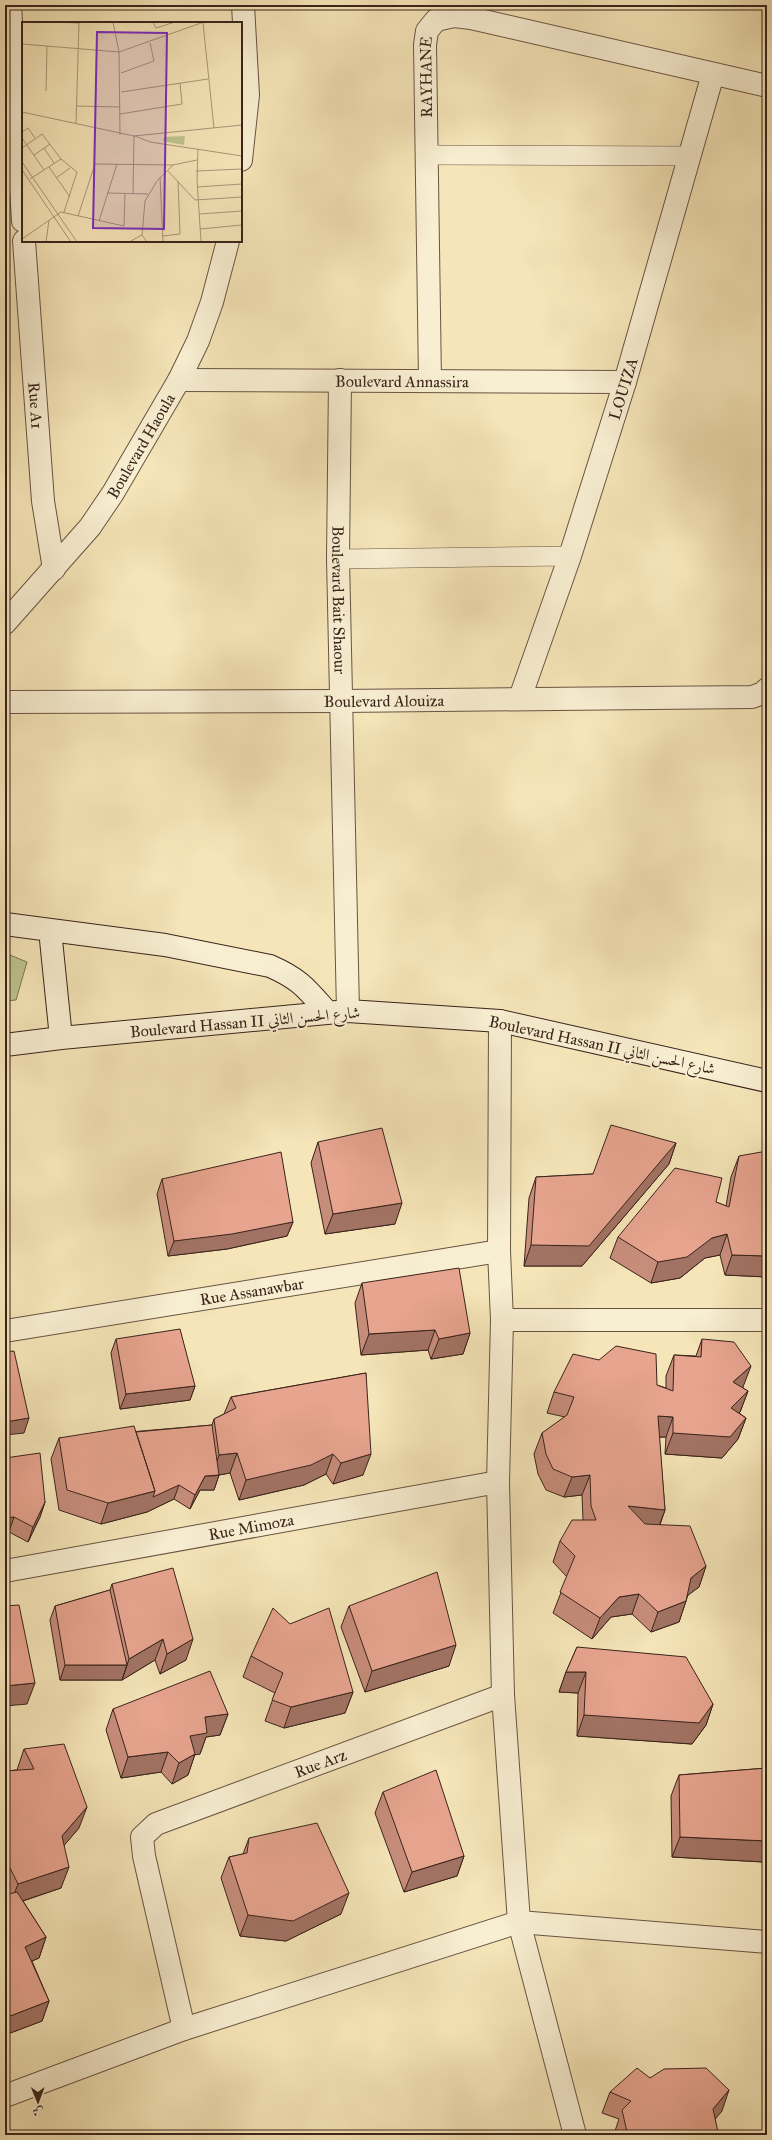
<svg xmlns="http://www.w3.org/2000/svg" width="772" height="2140" font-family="'IM FELL Great Primer',Amiri,serif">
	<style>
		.green { fill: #bec48d; stroke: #7c7454 }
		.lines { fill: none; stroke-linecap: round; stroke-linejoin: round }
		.service-casing { stroke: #695442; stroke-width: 20 }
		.minor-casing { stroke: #695442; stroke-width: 24 }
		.secondary-casing { stroke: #3a231b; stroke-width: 24 }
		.service { stroke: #f8eed1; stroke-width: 19 }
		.minor { stroke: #f8eed1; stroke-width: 22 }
		.secondary { stroke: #f8eed1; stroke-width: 22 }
		.wall { fill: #c78d7b; stroke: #3a231b }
		.shaded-wall { fill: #a27364; stroke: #3a231b }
		.building { fill: #e7a48f; stroke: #3a231b }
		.labels { text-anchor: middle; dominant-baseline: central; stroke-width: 4; stroke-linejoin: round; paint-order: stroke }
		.street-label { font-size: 16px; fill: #3a231b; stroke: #f8eed1 }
		.inset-road { fill: none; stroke: #aa9779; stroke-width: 1 }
		.view { fill: #7b2cbf; fill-opacity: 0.15; stroke: #7b2cbf; stroke-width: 2 }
		.inset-edge { fill: none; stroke: #3a231b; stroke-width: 2 }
	</style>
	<rect width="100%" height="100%" fill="#f5e5b8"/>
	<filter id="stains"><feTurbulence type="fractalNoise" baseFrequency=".005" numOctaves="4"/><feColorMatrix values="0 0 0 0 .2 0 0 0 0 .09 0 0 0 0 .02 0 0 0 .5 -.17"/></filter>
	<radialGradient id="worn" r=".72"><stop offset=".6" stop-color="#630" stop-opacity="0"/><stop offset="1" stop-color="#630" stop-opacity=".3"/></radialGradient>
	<path class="green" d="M5 953 27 962 16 1000 5 1001Z"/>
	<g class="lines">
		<defs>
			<path id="service" d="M426 155 689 156
				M338 559 570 556"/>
			<g id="minor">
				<path d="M10 5 23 221"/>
				<path d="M241 160 248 95 243 5"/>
				<path id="s1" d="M24 241 43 501 54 569"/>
				<path id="s2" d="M179 380 625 382"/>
				<path id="s3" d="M340 380 338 559 348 1011"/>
				<path id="s4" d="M430 381 425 45 427 31 436 20 454 16 471 18 767 86"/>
				<path id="s5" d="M5 623 90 527 113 493 179 380 198 341 212 302 228 241"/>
				<path id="s6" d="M520 698 570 556 625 382 713 74"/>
				<path id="s7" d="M5 702 341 701 752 697 763 693 767 689"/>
				<path d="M500 1021 499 1251 502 1320 498 1482 503 1695 519 1922 575 2135"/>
				<path d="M502 1320H767"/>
				<path id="s8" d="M5 1331 499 1251"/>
				<path id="s9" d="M5 1571 498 1482"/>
				<path id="s10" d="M184 2029 144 1856 142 1837 156 1824 503 1695"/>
				<path d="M5 2096 184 2029 519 1922 767 1942"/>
			</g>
			<path id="secondary" d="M5 924 165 945 270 966C300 979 307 989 328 1013
				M50 930 61 1038
				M5 1045 61 1038 348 1011 500 1021 767 1081"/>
		</defs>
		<use href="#service" class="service-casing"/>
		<use href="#minor" class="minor-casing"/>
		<use href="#secondary" class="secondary-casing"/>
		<use href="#service" class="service"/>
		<use href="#minor" class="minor"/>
		<use href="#secondary" class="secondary"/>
	</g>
	<path class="wall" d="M318 1142 395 1224 325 1234 311 1163Z
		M676 1143 669 1164 582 1266H524L529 1198 536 1177 593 1174Z
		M739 1156 767 1277 725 1275 720 1255 705 1258 680 1278 651 1283 610 1258 618 1237 716 1202 726 1206 731 1177Z
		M162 1179 293 1222 287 1236 227 1249 168 1256 157 1194Z
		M362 1283 470 1333 463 1354 431 1359 428 1350 361 1355 355 1303Z
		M116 1339 195 1386 190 1400 120 1409 111 1353Z
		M702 1339 743 1387V1388L748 1391 740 1412 739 1413 746 1418 738 1439 722 1458 665 1454 666 1437H659L665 1510 660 1525 706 1566 699 1587 688 1595 679 1622 651 1632 632 1614 611 1617 592 1639 553 1613 567 1577 553 1562 560 1541 583 1520 582 1495 564 1497 546 1490 538 1474 534 1454 542 1433 565 1417 547 1413 554 1392 657 1385 666 1388V1376L674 1355 696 1356Z
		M366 1373 363 1475 333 1484 326 1474 304 1485 239 1500 230 1473 219 1475 214 1490H200L190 1509 174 1499 147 1512 101 1524 59 1510 51 1459 59 1438 212 1425 214 1419 224 1414 231 1397Z
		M5 1458 45 1502 40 1517 28 1542 9 1532Z
		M112 1584 186 1660 160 1674 155 1660 122 1680H60L50 1620 55 1606 110 1590Z
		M349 1606 449 1666 365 1692 341 1627Z
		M577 1647 713 1704 706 1725 692 1744 577 1736 578 1693 559 1692 566 1672Z
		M251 1656 353 1692 345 1713 284 1728 265 1721 275 1693 243 1677Z
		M113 1709 228 1714 220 1735 206 1737 200 1754H195L188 1775 172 1784 161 1772 121 1778 106 1730Z
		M24 1749 79 1828 64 1845 61 1888 23 1901 46 1937 39 1958 32 1961 49 2001 42 2021 5 2035V1771L17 1770Z
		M767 1768V1852L764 1862 672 1857 671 1796 679 1775Z
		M383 1792 464 1856 457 1876 404 1892 375 1813Z
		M249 1838 341 1914 286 1941 240 1936 221 1878 229 1857 243 1854Z
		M650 2078 722 2111 715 2118 717 2135H616L615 2131 619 2119 602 2113 610 2092Z"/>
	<path class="shaded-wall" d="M676 1143 669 1164 582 1266H524L531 1245Z
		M402 1203 395 1224 325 1234 333 1214Z
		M293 1222 287 1236 227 1249 168 1256 174 1241Z
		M727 1234 720 1255 705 1258 680 1278 651 1283 658 1262 712 1238Z
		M732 1255 767 1256V1277L725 1275Z
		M435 1330 428 1350 361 1355 369 1334Z
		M470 1333 463 1354 431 1359 439 1339Z
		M751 1366 743 1387 726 1403 733 1382Z
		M195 1386 190 1400 120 1409 126 1394Z
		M748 1391 740 1412 724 1428 731 1408Z
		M658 1416 673 1417 666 1437H650Z
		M29 1418 24 1433 5 1435V1422Z
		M746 1418 738 1439 722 1458 665 1454 673 1433Z
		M237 1453 230 1473 213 1476 219 1475 214 1490H200L190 1509 195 1495 205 1476H212L219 1455Z
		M333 1454 326 1474 304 1485 239 1500 246 1480Z
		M371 1454 363 1475 333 1484 341 1463Z
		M590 1475 582 1495 564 1497 572 1477Z
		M179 1485 174 1499 147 1512 101 1524 108 1503Z
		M45 1502 40 1517 28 1542 33 1527Z
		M628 1506 665 1510 657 1531 620 1527Z
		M14 1517 9 1532H5V1518Z
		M706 1566 699 1587 683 1599 691 1578Z
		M639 1594 632 1614 611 1617 592 1639 600 1618 619 1597Z
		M686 1601 679 1622 651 1632 658 1612Z
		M163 1639 155 1660 122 1680 129 1659Z
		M193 1639 186 1660 160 1674 167 1654Z
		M456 1645 449 1666 365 1692 372 1671Z
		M65 1665H127L122 1680H60Z
		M566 1672H586L578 1693 559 1692Z
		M35 1683 27 1704 5 1706V1686Z
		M353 1692 345 1713 284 1728 291 1707Z
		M713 1704 706 1725 692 1744 577 1736 584 1715Z
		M228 1714 220 1735 206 1737 200 1754 183 1757 190 1736 205 1717Z
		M168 1752 161 1772 121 1778 128 1757Z
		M195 1754 188 1775 172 1784 179 1763Z
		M87 1807 79 1828 55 1856 62 1836Z
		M680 1837 767 1841V1852L764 1862 672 1857Z
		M464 1856 457 1876 404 1892 412 1872Z
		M69 1867 61 1888 10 1905 18 1884Z
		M349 1893 341 1914 286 1941 240 1936 248 1915Z
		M46 1937 39 1958 18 1967 25 1947Z
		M49 2001 42 2021 5 2035V2018Z
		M729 2090 722 2111 706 2130 713 2109Z
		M627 2132H718L717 2135H626Z"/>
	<path class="building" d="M611 1125 676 1143 589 1246 531 1245 536 1177 593 1174Z
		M382 1128 402 1203 333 1214 318 1142Z
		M767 1151V1256L732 1255 727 1234 712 1238 687 1257 658 1262 618 1237 675 1168 722 1178 716 1202 729 1207 739 1156Z
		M281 1152 293 1222 232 1234 174 1241 162 1179Z
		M459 1268 470 1333 439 1339 435 1330 369 1334 362 1283Z
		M180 1329 195 1386 126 1394 116 1339Z
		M702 1339 734 1342 751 1366 733 1382 748 1391 731 1408 746 1418 730 1437 673 1433V1417L658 1416 665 1510 628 1506 645 1524 690 1526 706 1566 691 1578 686 1601 658 1612 639 1594 619 1597 600 1618 560 1592 575 1556 560 1541 572 1520H596L591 1506 590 1475 572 1477 553 1469 546 1454 542 1433 567 1415 574 1397 554 1392 573 1354 599 1360 616 1346 656 1354 657 1385 673 1391 674 1355 701 1357Z
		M14 1351 29 1418 5 1422V1352Z
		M366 1373 371 1454 341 1463 333 1454 311 1465 246 1480 237 1453 219 1455 214 1419 236 1408 231 1397Z
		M212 1425 219 1475 205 1476 195 1495 179 1485 153 1497 155 1491 136 1432Z
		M134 1426 155 1491 108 1503 67 1490 59 1438Z
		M40 1453 45 1502 33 1527 14 1517 5 1518V1458Z
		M173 1568 193 1639 167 1654 163 1639 129 1659 112 1584Z
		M437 1572 456 1645 372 1671 349 1606Z
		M110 1590 127 1665H65L55 1606Z
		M19 1605 35 1683 5 1686V1606Z
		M273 1608 290 1624 329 1608 353 1692 291 1707 272 1700 283 1673 251 1656Z
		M577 1647 686 1657 713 1704 699 1723 584 1715 586 1672H566Z
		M210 1671 228 1714 205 1717 207 1733 190 1736 195 1754 179 1763 168 1752 128 1757 113 1709Z
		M64 1744 87 1807 62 1836 69 1867 18 1884 5 1858V1816L6 1815 5 1811V1771L34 1769 24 1749Z
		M767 1768V1841L680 1837 679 1775Z
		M436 1770 464 1856 412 1872 383 1792Z
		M317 1823 349 1893 293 1921 248 1915 229 1857 247 1853 249 1838Z
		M17 1892 46 1937 25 1947 49 2001 5 2018V1895Z
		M637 2068 650 2078 664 2069 706 2068 729 2090 713 2109 718 2132H627L622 2110 631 2101 610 2092Z"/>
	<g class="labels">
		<g class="street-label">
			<text stroke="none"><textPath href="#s4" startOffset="304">RAYHANE</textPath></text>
			<text stroke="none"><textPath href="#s2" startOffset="223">Boulevard Annassira</textPath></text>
			<text stroke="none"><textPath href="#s6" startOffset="326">LOUIZA</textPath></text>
			<text stroke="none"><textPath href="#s1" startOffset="165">Rue A1</textPath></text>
			<text stroke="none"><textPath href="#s5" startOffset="224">Boulevard Haoula</textPath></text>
			<text stroke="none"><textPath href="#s3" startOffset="220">Boulevard Bait Shaour</textPath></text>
			<text stroke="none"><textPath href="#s7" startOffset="379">Boulevard Alouiza</textPath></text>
			<text transform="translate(245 1022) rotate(-5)">Boulevard Hassan II شارع الحسن الثاني</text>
			<text transform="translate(602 1045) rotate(12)">Boulevard Hassan II شارع الحسن الثاني</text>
			<text stroke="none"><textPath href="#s8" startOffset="250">Rue Assanawbar</textPath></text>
			<text stroke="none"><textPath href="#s9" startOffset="250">Rue Mimoza</textPath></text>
			<text stroke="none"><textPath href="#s10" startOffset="391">Rue Arz</textPath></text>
		</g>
	</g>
	<g transform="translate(22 22)">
		<rect width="220" height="220" fill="#f5e5b8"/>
		<path d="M163 114 162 123 141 119 142 115Z" fill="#bec48d"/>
		<path class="inset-road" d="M26 0 57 1M91 0 97 30 98 113M131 0 134 6 153 0M181 1 192 106M0 22 97 30 182 0M99 51 132 39 128 21M24 69 25 24M99 70 186 57M55 84 98 85M0 90 112 114 220 103M98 92 160 82 158 61M54 102 57 0M0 110 6 106 13 116M113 114 128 120 220 134M0 116 22 148M0 126 20 112 39 137 55 150 42 190M22 126 32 141M176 127 175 158 179 220M12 133 28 122M0 140 55 220M27 145 48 175M0 148 49 220M145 148 173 178 220 175M174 149 220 147M138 155 141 220M34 156 48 146M8 157 39 137M175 165 220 162M85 171 126 172M111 172 112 114M177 192 220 189M56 194 73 142 151 143 175 138M77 199 95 142M178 207 220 203M141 214 158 212 156 159M0 217 39 190 102 204 103 171M24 220 27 198M107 220 120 213M125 220 120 213 123 179 135 159 151 143"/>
		<path class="view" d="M75 10 145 11 142 207 71 206Z"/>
		<rect width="220" height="220" class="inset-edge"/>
	</g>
	<rect width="772" height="2140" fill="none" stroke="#f5e5b8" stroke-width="20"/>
	<rect x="6" y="6" width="760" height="2128" fill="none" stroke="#3a231b" stroke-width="2"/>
	<rect x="10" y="10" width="752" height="2120" fill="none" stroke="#3a231b"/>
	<g transform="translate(38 2102) rotate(179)" stroke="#f8eed1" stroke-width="3" paint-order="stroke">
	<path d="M0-3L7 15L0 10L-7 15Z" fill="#3a231b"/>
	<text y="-6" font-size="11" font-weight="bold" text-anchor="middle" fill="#3a231b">ش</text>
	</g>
	<rect width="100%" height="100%" filter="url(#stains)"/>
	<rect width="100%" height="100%" fill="url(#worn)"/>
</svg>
